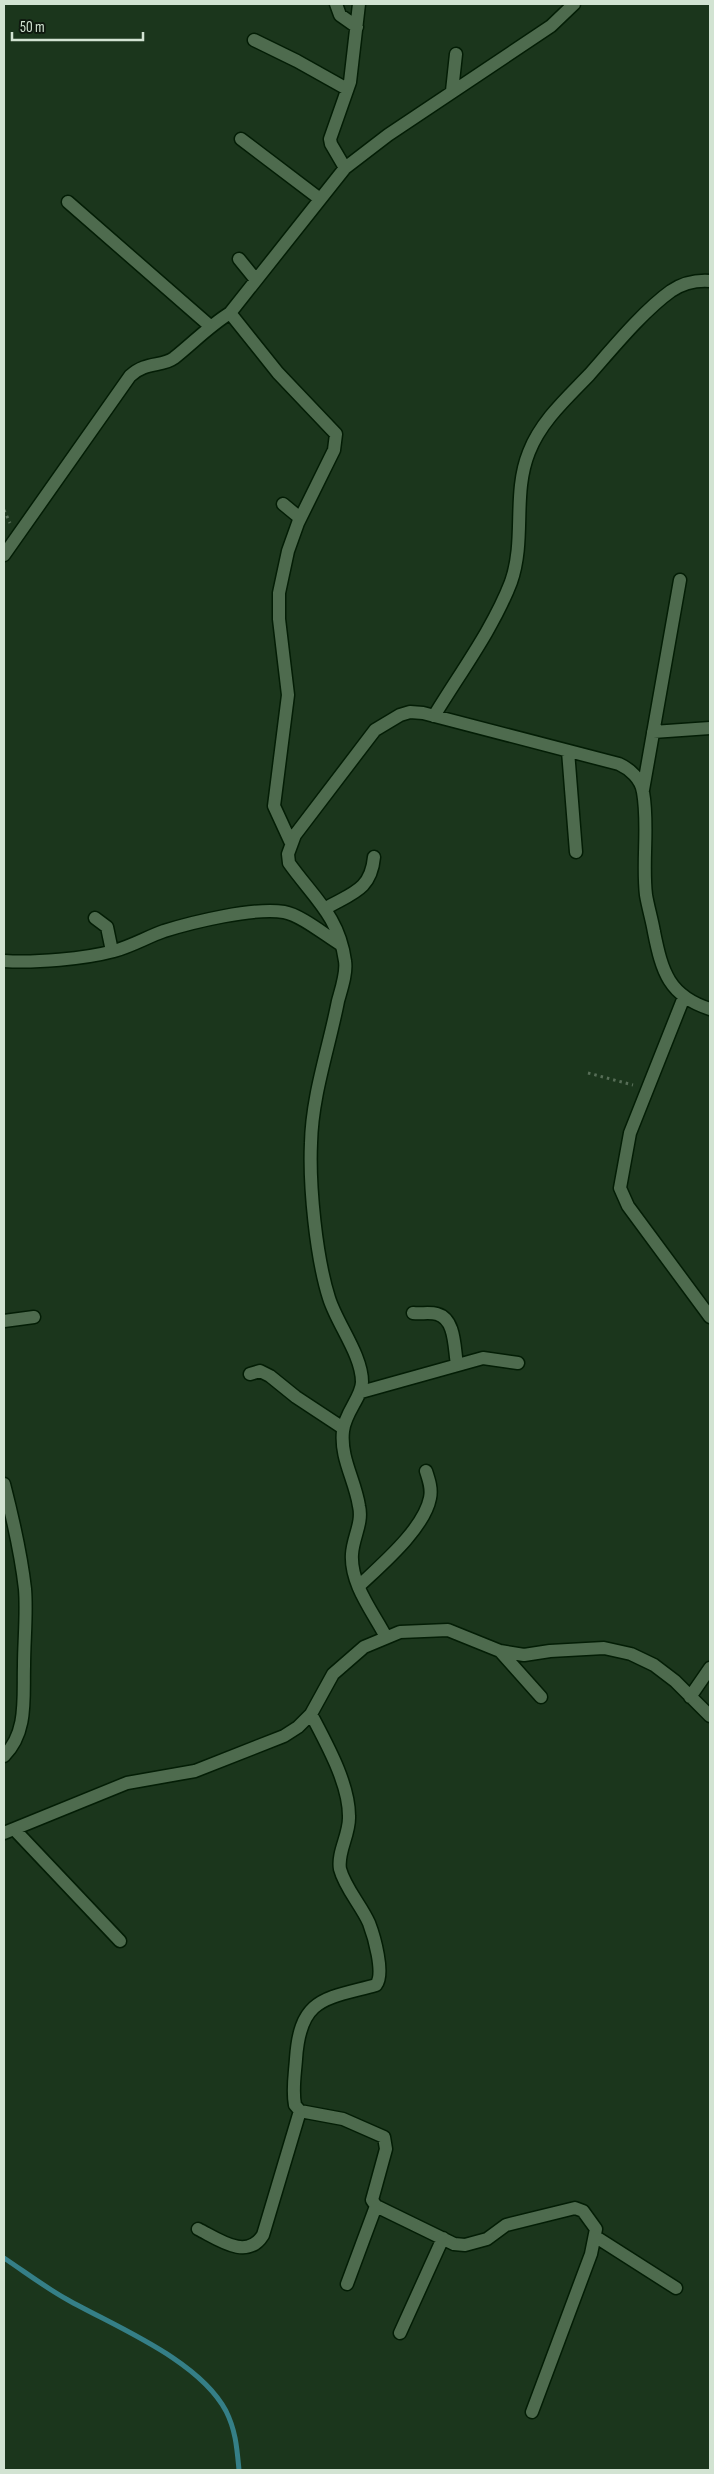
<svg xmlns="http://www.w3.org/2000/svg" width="714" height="2474" font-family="'Sofia Sans Condensed',sans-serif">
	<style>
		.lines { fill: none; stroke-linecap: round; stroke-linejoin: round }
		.stream { stroke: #357f87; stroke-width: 5 }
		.minor-casing { stroke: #031d05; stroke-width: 15 }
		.path { stroke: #576e57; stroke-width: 3; stroke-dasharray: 2.5 4; stroke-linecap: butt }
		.minor { stroke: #4e6b4e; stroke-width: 12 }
	</style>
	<rect width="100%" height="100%" fill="#1b361c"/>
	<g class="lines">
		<path class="stream" d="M4 2258C25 2272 46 2288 68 2300 116 2327 199 2360 226 2411 236 2431 237 2449 239 2470"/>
		<defs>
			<path id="minor" d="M336 4 340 15 357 27
				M254 40 297 61 347 89
				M452 91 456 54
				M241 139 320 199
				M345 168 331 144 330 139 350 82 359 4
				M68 202 210 326
				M239 259 256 280
				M230 313 278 373 336 434 334 450 298 523 288 551 279 593V619L288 695 274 806 291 843
				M283 504 300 518
				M4 555 130 376C146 361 162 367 174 358 193 343 209 326 230 313L345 168 388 135 551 26 574 4
				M434 716C460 673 493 629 511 582 526 539 512 494 529 452 541 421 567 398 589 375 612 349 643 311 671 291 683 283 696 280 710 281
				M653 732 710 728
				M568 751 576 852
				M643 790 680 580
				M326 908C352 893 371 890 374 857
				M95 918 107 927 112 951
				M4 961C35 963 84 959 114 951 132 946 147 937 164 931 193 922 254 907 284 912 301 915 325 935 340 944
				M684 997 630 1133 620 1188 628 1206 710 1317
				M413 1313C421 1314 430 1312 437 1314 456 1319 454 1349 457 1364
				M4 1321 34 1317
				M250 1374 260 1371 270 1376 296 1397 343 1428
				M361 1392 483 1358 518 1363
				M4 1484C13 1519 21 1553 25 1589 27 1614 24 1640 24 1666 23 1698 28 1732 4 1756
				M359 1586C381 1565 424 1529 430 1498 432 1489 429 1480 426 1471
				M386 1637C373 1612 350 1584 352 1554 353 1537 363 1523 359 1506 355 1480 340 1458 343 1431 345 1412 362 1397 362 1382 362 1355 337 1324 329 1298 316 1257 309 1185 311 1143 312 1095 329 1048 338 1001 341 990 347 973 345 961 339 916 313 897 289 863L288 854 295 835 375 730 400 715 410 712 423 713 619 764C630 769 641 779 643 792 649 825 642 861 646 895 648 907 652 920 654 932 662 972 669 996 710 1009
				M500 1651 541 1697
				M690 1697 710 1668
				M311 1714C326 1743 349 1783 349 1816 350 1834 337 1852 340 1869 345 1888 361 1905 369 1923 374 1936 385 1974 376 1985 325 1999 300 1997 296 2059 295 2074 292 2090 295 2105L300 2111 343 2119 384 2137 386 2149 372 2200 376 2206 454 2244 465 2245 487 2239 506 2225 575 2208 583 2211 596 2229 591 2254 532 2412
				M14 1829 120 1941
				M4 1833 127 1783 195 1771 284 1736 298 1727 311 1714 333 1674 364 1647 400 1632 448 1630 500 1651 524 1655 550 1651 604 1648 631 1654 654 1665 675 1681 710 1716
				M198 2229C218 2239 247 2261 263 2235L300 2111
				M596 2237 676 2288
				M347 2284 376 2206
				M400 2333 443 2238"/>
		</defs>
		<use href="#minor" class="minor-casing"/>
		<path class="path" d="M4 510 10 523
			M588 1073 633 1085"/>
		<use href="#minor" class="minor"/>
	</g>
	<rect width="714" height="2474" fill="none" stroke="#d2e3d2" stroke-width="10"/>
	<path d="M12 32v8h131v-8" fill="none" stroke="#d2e3d2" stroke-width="2.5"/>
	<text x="20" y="32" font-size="15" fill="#d2e3d2" stroke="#0f1a0f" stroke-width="4" paint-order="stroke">50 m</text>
</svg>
